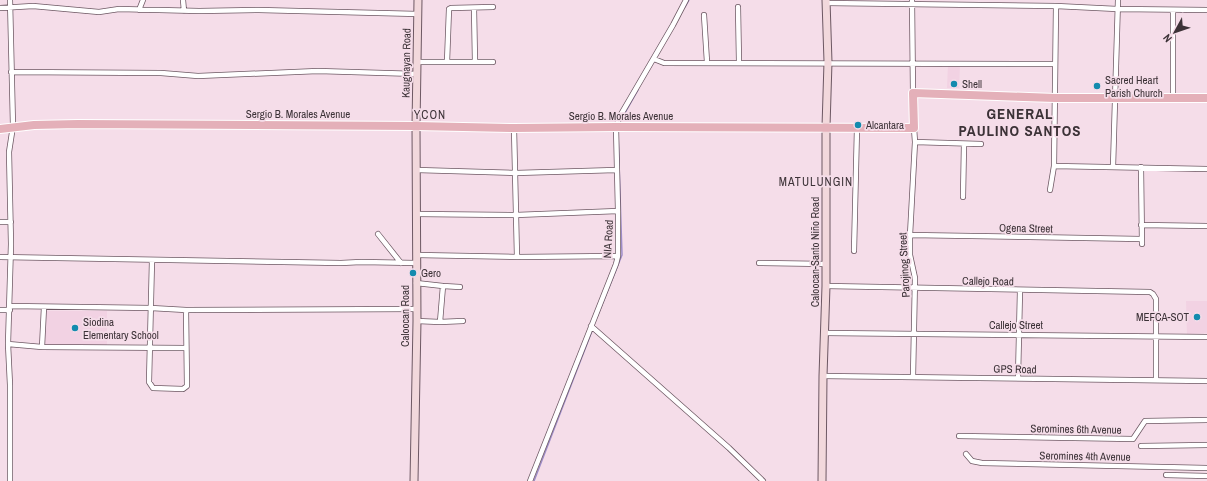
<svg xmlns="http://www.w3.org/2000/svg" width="1207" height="481" font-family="'Archivo Narrow',sans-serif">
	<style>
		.built { fill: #f2d2e3 }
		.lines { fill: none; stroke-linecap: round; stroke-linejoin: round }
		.stream { stroke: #9d8cc8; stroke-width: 1.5 }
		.street-casing { stroke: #6d5863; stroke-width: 6 }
		.secondary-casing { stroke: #6d5863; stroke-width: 9 }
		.primary-casing { stroke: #fff; stroke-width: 10 }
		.street { stroke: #fff; stroke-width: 4.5 }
		.secondary { stroke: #f2d8dc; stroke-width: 7 }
		.primary { stroke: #e4b0b9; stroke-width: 8 }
		.poi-dot { fill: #138bae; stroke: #f5dde9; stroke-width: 1.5 }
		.labels { text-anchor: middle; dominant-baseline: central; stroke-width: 3.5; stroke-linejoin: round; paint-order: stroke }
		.street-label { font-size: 11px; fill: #3c3237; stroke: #f5dde9 }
		.poi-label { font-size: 11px; fill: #3c3237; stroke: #f5dde9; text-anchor: start }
		.neighbourhood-label { font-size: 12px; letter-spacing: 1px; fill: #3c3237; stroke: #f5dde9 }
		.district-label { font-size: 15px; font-weight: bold; letter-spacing: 1px; fill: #3c3237; stroke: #f5dde9 }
	</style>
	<rect width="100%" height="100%" fill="#f5dde9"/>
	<path class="built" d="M948 64 960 65 959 88H947Z
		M1186 301H1207V333L1187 334Z
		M44 311H107V345H43Z"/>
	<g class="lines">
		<path class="stream" d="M685 7 689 0
			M621 120 638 90
			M597 317 622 255 618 132
			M534 481 592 331"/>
		<defs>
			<path id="street" d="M10 0 13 126 9 152 11 244 8 344 10 385V481
				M183 0 184 11
				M912 0 913 93
				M826 3 1056 6 1117 9 1207 10
				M738 7 739 62
				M0 8 33 6 99 12 119 9 199 11 259 10 418 14
				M474 8 475 62
				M139 10 143 0
				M704 15 707 62
				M654 59 664 63 1055 64
				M417 62H493
				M447 62 449 9 451 8 493 7
				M11 72 161 73 198 76 318 71 417 74
				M1173 98V10
				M514 128 517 257
				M915 142 981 144
				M1054 166 1207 169
				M1113 167 1118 0
				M1141 167 1142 244
				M417 170 516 173 616 170
				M1050 190 1054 166 1056 6
				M963 197 964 144
				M417 214 516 215 618 211
				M0 222H11
				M1141 225 1207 226
				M378 234 401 263
				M910 235 1141 239
				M854 251 857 128
				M417 255 517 257 618 256
				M0 257 341 263 361 262 416 263
				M152 260 149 382 153 388 183 389 187 386 186 310
				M759 263 826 264
				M416 283 443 286 440 322
				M443 286 460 287
				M826 286 1150 292 1153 294 1156 299V380
				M10 306 151 308 186 310 417 309
				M0 310H10
				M417 321 440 322 463 321
				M591 326 729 448 763 481
				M825 333 1207 337
				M8 344 42 347 186 348
				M42 347 44 307
				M823 376 1207 381
				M913 377 915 278 910 255V235L915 142 914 128
				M1018 378 1020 290
				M959 436 1133 439 1145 421 1207 420
				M1141 446 1207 445
				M966 454 972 461 982 463 1207 468
				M1166 475 1207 476
				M530 481 616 264 618 256V211L616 127 620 116 673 25 686 0"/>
			<path id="secondary" d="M414 481 417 321 416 126 418 0
				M822 481 823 376 826 286V127L828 62 826 0"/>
			<path id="primary" d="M0 129 34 125 78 124 416 126 514 128 616 127 914 128 913 93 1055 98H1207"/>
		</defs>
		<use href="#street" class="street-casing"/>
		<use href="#secondary" class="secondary-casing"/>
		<use href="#primary" class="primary-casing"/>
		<use href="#street" class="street"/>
		<use href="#secondary" class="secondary"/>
		<use href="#primary" class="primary"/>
	</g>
	<g class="poi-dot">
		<circle cx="954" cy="84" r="4"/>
		<circle cx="1097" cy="86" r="4"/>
		<circle cx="858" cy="125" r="4"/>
		<circle cx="413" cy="273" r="4"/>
		<circle cx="1197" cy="317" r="4"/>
		<circle cx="75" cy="328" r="4"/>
	</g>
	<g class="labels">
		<g class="street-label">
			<text transform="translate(406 63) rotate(-89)">Kaugnayan Road</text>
			<text x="298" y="114">Sergio B. Morales Avenue</text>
			<text x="621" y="116">Sergio B. Morales Avenue</text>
			<text transform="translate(1026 228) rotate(1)">Ogena Street</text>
			<text transform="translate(608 239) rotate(-87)">NIA Road</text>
			<text transform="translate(815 252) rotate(-90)">Caloocan-Santo Niño Road</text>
			<text transform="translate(904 265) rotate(-93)">Parojinog Street</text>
			<text transform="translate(988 281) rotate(1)">Callejo Road</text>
			<text transform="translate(405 316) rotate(-90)">Caloocan Road</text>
			<text x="1016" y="325">Callejo Street</text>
			<text transform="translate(1015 369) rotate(1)">GPS Road</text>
			<text transform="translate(1076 429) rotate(1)">Seromines 6th Avenue</text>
			<text transform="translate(1085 456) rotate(1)">Seromines 4th Avenue</text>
		</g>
		<g class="poi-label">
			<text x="1105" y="80">Sacred Heart<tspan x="1105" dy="13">Parish Church</tspan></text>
			<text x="962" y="84">Shell</text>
			<text x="866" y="125">Alcantara</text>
			<text x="421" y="273">Gero</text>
			<text x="1189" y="317" text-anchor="end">MEFCA-SOT</text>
			<text x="83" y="322">Siodina<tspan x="83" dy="13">Elementary School</tspan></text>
		</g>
		<g class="neighbourhood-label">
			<text x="430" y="115">YCON</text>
			<text x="816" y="182">MATULUNGIN</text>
		</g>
		<g class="district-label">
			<text x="1020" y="113">GENERAL<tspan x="1020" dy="17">PAULINO SANTOS</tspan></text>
		</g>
	</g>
	<g transform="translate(1175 32) rotate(230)" stroke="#f5dde9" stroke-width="3" paint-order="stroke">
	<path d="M0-3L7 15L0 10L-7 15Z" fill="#3c3237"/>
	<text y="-6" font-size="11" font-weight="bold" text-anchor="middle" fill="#3c3237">N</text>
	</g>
</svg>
